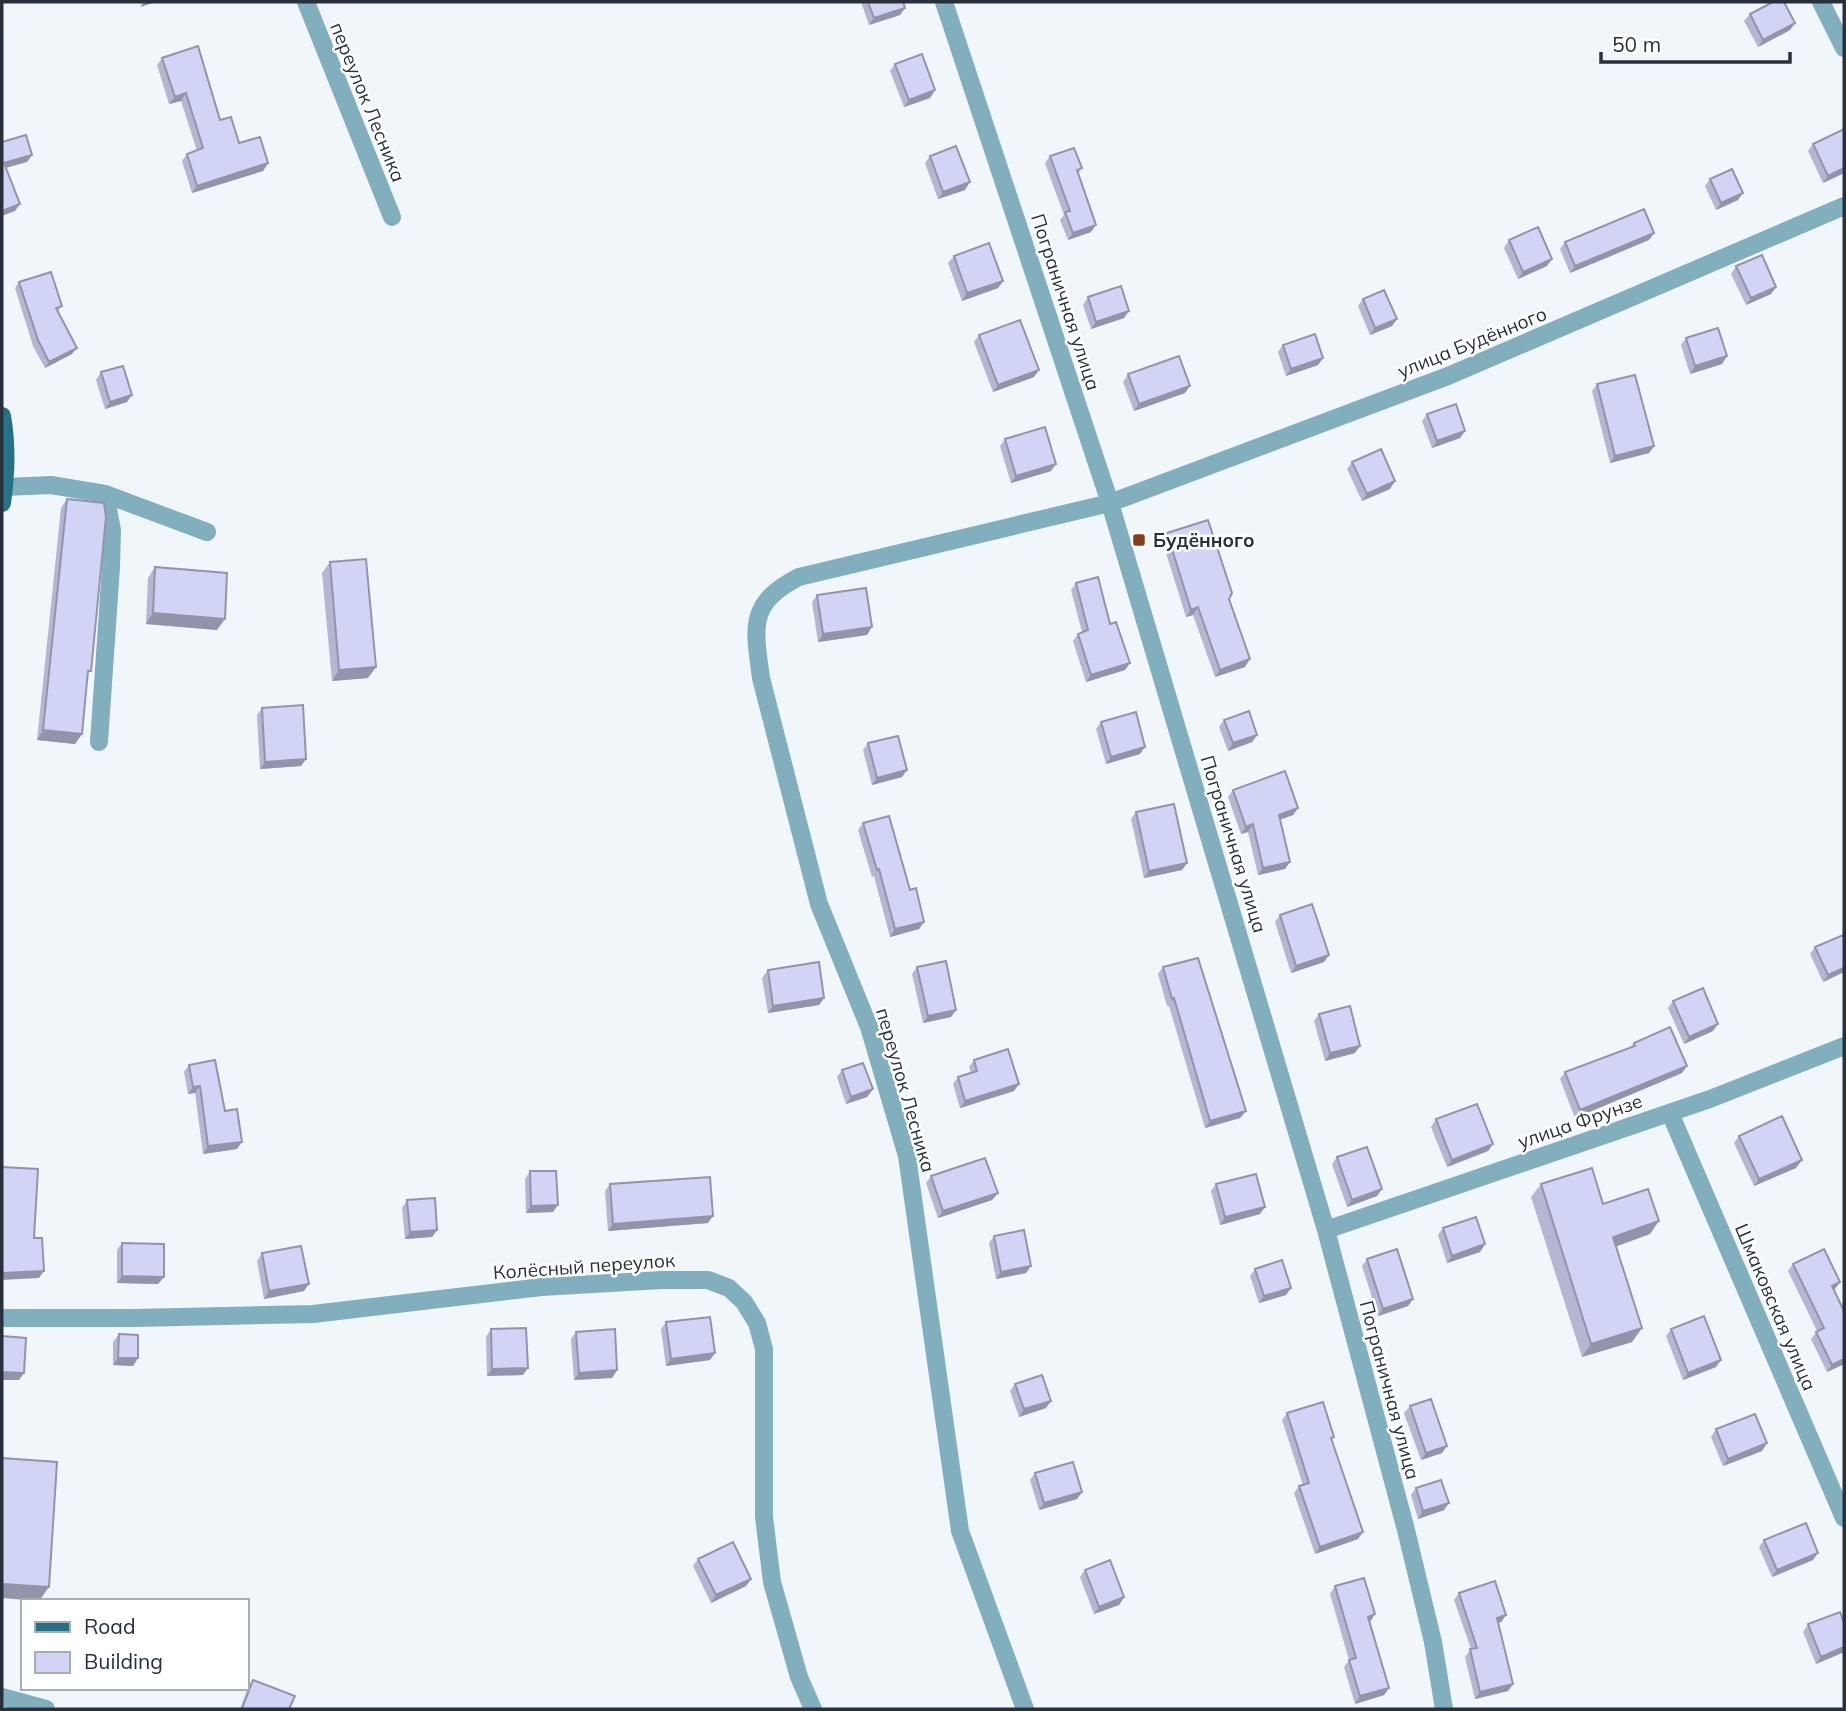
<svg xmlns="http://www.w3.org/2000/svg" width="1846" height="1711" font-family="Mulish,sans-serif">
	<style>
		.lines { fill: none; stroke-linecap: round; stroke-linejoin: round }
		.minor { stroke: #82afbe; stroke-width: 18 }
		.major { stroke: #257186; stroke-width: 18 }
		.wall { fill: #b4b6d2 }
		.shaded-wall { fill: #9294ab }
		.building { fill: #d1d4f4; stroke: #9294ab; stroke-width: 2 }
		.poi-dot { fill: #863f1d; stroke: #fff; stroke-width: 2.5 }
		.labels { text-anchor: middle; dominant-baseline: central; stroke-width: 5; stroke-linejoin: round; paint-order: stroke }
		.street-label { font-size: 19px; fill: #28313b; stroke: #fff }
		.poi-label { font-size: 19px; font-weight: bold; fill: #28313b; stroke: #fff; text-anchor: start }
	</style>
	<rect width="100%" height="100%" fill="#f1f6fb"/>
	<g class="lines">
		<path class="minor" d="M306 2 392 217
			M944 2 1110 503 1326 1230 1406 1530 1433 1642 1444 1709
			M1821 2 1844 48
			M4 487 51 485 105 494 207 532
			M99 742 111 567 112 530 105 494
			M1670 1113 1844 1518
			M1326 1230 1710 1099 1844 1046
			M2 1318H135L313 1314 542 1287 662 1280H708L729 1288 744 1302 757 1323 764 1349V1517L772 1582 799 1677 813 1709
			M2 1697 46 1709
			M1025 1709 960 1531 907 1156 869 1027 819 904 761 678C754 627 748 603 799 577L1110 503 1448 376 1844 206"/>
		<path class="major" d="M2 416C7 444 6 475 2 503"/>
	</g>
	<path class="wall" d="M861 2H903L900 15 869 25Z
		M1750 14 1795 23 1790 30 1758 47 1744 21Z
		M162 58 220 120 239 143 268 163 263 171 192 193 182 161 187 154 197 151 181 101 169 104 157 65Z
		M895 64 935 90 930 98 904 107 890 71Z
		M1844 129V173L1823 183 1808 151 1813 144Z
		M930 156 965 190 938 199 925 163Z
		M1050 156 1082 168 1078 174 1091 232 1068 240 1060 220 1064 215 1045 163Z
		M1710 179 1738 200 1716 210 1705 186Z
		M1654 233 1649 240 1570 273 1560 249 1565 242Z
		M1509 240 1547 266 1518 279 1504 248Z
		M954 256 1003 281 998 288 962 301 948 263Z
		M1736 266 1776 287 1771 294 1746 305 1731 274Z
		M19 282 62 306 58 311 72 354 45 368 33 346 15 288Z
		M1088 297 1124 318 1091 329 1083 305Z
		M1363 299 1397 319 1392 326 1370 335 1358 306Z
		M979 335 1034 377 993 392 974 342Z
		M1686 338 1727 356 1722 364 1690 374 1681 345Z
		M1283 345 1323 358 1318 365 1286 376 1278 352Z
		M101 372 127 402 105 409 96 380Z
		M1128 374 1185 393 1134 411 1123 382Z
		M1597 384 1654 446 1649 453 1610 463 1592 391Z
		M1427 414 1465 431 1460 438 1432 448 1422 421Z
		M1005 439 1051 471 1011 483 1000 446Z
		M1352 462 1390 489 1362 501 1347 469Z
		M67 499 88 675 82 734 75 744 37 740 61 508Z
		M1167 533 1229 599 1245 667 1215 677 1193 615 1186 617 1162 540Z
		M330 562 368 678 332 681 322 573Z
		M155 567 217 630 146 624 148 578Z
		M1076 583 1110 624 1125 670 1086 682 1073 641 1078 634 1082 632 1071 590Z
		M817 595 867 635 818 642 812 602Z
		M262 708 301 766 260 769 257 715Z
		M1224 720 1257 735 1252 742 1228 751 1219 727Z
		M1101 722 1140 754 1106 764 1096 729Z
		M868 743 902 777 872 785 863 750Z
		M1233 790 1298 808 1293 815 1280 820 1290 862 1285 869 1258 875 1248 832 1241 834 1228 797Z
		M1136 812 1187 863 1182 870 1144 878 1131 819Z
		M863 823 910 890 924 922 919 929 890 937 874 876 872 877 858 830Z
		M1280 915 1324 962 1291 973 1275 922Z
		M1844 938V972L1823 982 1810 954 1815 947Z
		M917 967 951 1017 923 1023 912 974Z
		M1163 967 1246 1111 1240 1118 1205 1128 1169 1006H1167L1158 974Z
		M768 970 824 998 819 1005 768 1013 762 978Z
		M1673 1001 1713 1031 1684 1044 1668 1008Z
		M1319 1014 1355 1053 1325 1061 1314 1021Z
		M1634 1043 1682 1073 1575 1118 1560 1079 1565 1072 1630 1047Z
		M974 1060 1014 1091 960 1108 953 1084 958 1077 971 1073 969 1067Z
		M189 1065 237 1149 203 1154 195 1093 188 1094 184 1072Z
		M842 1070 873 1089 867 1097 846 1104 837 1077Z
		M1436 1119 1493 1144 1488 1151 1447 1167 1431 1127Z
		M1739 1136 1796 1168 1754 1186 1734 1143Z
		M1337 1157 1382 1189 1377 1196 1347 1207 1332 1164Z
		M530 1171 553 1212 526 1213 525 1179Z
		M931 1176 998 1193 992 1200 938 1218 926 1183Z
		M610 1184 708 1223 608 1231 605 1191Z
		M1216 1184 1260 1214 1220 1225 1211 1191Z
		M1541 1184 1603 1204 1650 1234 1616 1246 1642 1328 1632 1342 1582 1357 1531 1197Z
		M407 1200 437 1230 432 1237 405 1239 402 1208Z
		M1443 1228 1485 1244 1480 1252 1447 1263 1438 1235Z
		M994 1236 1026 1273 996 1279 989 1243Z
		M122 1243 164 1277 158 1284 117 1283V1250Z
		M262 1253 304 1291 264 1299 257 1261Z
		M1367 1259 1413 1299 1408 1306 1378 1316 1362 1266Z
		M1793 1264 1835 1289 1834 1290 1844 1311V1364L1827 1372 1811 1339 1817 1331 1788 1271Z
		M1255 1269 1286 1295 1259 1303 1250 1276Z
		M666 1322 710 1360 666 1366 661 1329Z
		M491 1329 523 1375 487 1376 486 1337Z
		M1671 1329 1716 1367 1683 1380 1666 1336Z
		M576 1332 617 1370 612 1378 574 1380 571 1339Z
		M119 1334 138 1358 133 1366 113 1365V1342Z
		M1015 1384 1046 1408 1019 1417 1010 1391Z
		M1410 1406 1442 1453 1421 1460 1404 1413Z
		M1287 1413 1334 1437 1332 1440 1358 1539 1315 1554 1294 1493 1299 1486 1303 1485 1282 1420Z
		M1716 1429 1767 1443 1762 1451 1723 1466 1711 1437Z
		M1035 1473 1082 1492 1077 1499 1039 1510 1030 1480Z
		M1416 1488 1444 1510 1418 1519 1411 1495Z
		M1764 1540 1813 1560 1772 1577 1759 1547Z
		M698 1559 751 1579 746 1586 711 1603 693 1566Z
		M1085 1570 1124 1597 1119 1605 1094 1614 1080 1577Z
		M1335 1586 1375 1614 1369 1622 1389 1688 1384 1695 1355 1704 1344 1667 1349 1660 1330 1594Z
		M1459 1593 1506 1615 1501 1622 1498 1623 1513 1684 1508 1691 1475 1699 1465 1657 1471 1649 1454 1600Z
		M1844 1623V1652L1816 1664 1803 1632 1808 1624Z
		M253 1680 289 1709H240L248 1687Z"/>
	<path class="shaded-wall" d="M144 2H156L140 7Z
		M905 8 900 15 869 25 874 18Z
		M1795 23 1790 30 1758 47 1763 40Z
		M935 90 930 98 904 107 909 100Z
		M186 93 181 101 169 104 175 97Z
		M32 155 27 162 2 169 4 163Z
		M268 163 263 171 192 193 197 186Z
		M1844 168V173L1823 183 1828 176Z
		M970 182 965 190 938 199 943 192Z
		M1743 193 1738 200 1716 210 1721 203Z
		M20 204 15 211 2 216V211Z
		M1096 225 1091 232 1068 240 1073 233Z
		M1654 233 1649 240 1570 273 1575 266Z
		M1552 259 1547 266 1518 279 1523 272Z
		M1003 281 998 288 962 301 967 293Z
		M1776 287 1771 294 1746 305 1751 298Z
		M1129 311 1124 318 1091 329 1096 322Z
		M1397 319 1392 326 1370 335 1375 328Z
		M77 348 72 354 45 368 49 362Z
		M1727 356 1722 364 1690 374 1695 366Z
		M1323 358 1318 365 1286 376 1291 369Z
		M1039 370 1034 377 993 392 998 385Z
		M1190 386 1185 393 1134 411 1139 404Z
		M132 395 127 402 105 409 110 402Z
		M1465 431 1460 438 1432 448 1437 441Z
		M1654 446 1649 453 1610 463 1615 456Z
		M1056 464 1051 471 1011 483 1016 476Z
		M1395 481 1390 489 1362 501 1367 494Z
		M1198 607 1193 615 1186 617 1191 610Z
		M153 613 225 619 217 630 146 624Z
		M872 627 867 635 818 642 823 634Z
		M1250 659 1245 667 1215 677 1220 670Z
		M1130 663 1125 670 1086 682 1091 675Z
		M376 667 368 678 332 681 339 670Z
		M43 730 82 734 75 744 37 740Z
		M1257 735 1252 742 1228 751 1233 743Z
		M1145 747 1140 754 1106 764 1111 757Z
		M306 759 301 766 260 769 265 762Z
		M907 770 902 777 872 785 877 778Z
		M1298 808 1293 815 1273 822 1279 815Z
		M1253 824 1248 832 1241 834 1246 827Z
		M1290 862 1285 869 1258 875 1263 868Z
		M1187 863 1182 870 1144 878 1149 871Z
		M924 922 919 929 890 937 895 929Z
		M1329 955 1324 962 1291 973 1296 966Z
		M1844 968V972L1823 982 1828 975Z
		M824 998 819 1005 768 1013 773 1006Z
		M956 1010 951 1017 923 1023 928 1016Z
		M1718 1024 1713 1031 1684 1044 1689 1037Z
		M1360 1046 1355 1053 1325 1061 1330 1053Z
		M1687 1066 1682 1073 1575 1118 1580 1110Z
		M1019 1084 1014 1091 960 1108 965 1101Z
		M200 1086 195 1093 188 1094 193 1087Z
		M873 1089 867 1097 846 1104 851 1097Z
		M1246 1111 1240 1118 1205 1128 1210 1121Z
		M242 1142 237 1149 203 1154 208 1146Z
		M1493 1144 1488 1151 1447 1167 1452 1160Z
		M1802 1160 1796 1168 1754 1186 1759 1179Z
		M1382 1189 1377 1196 1347 1207 1352 1200Z
		M998 1193 992 1200 938 1218 943 1211Z
		M558 1205 553 1212 526 1213 531 1206Z
		M1265 1207 1260 1214 1220 1225 1225 1217Z
		M713 1216 708 1223 608 1231 613 1224Z
		M1659 1221 1650 1234 1604 1251 1613 1237Z
		M437 1230 432 1237 405 1239 410 1232Z
		M1485 1244 1480 1252 1447 1263 1452 1256Z
		M1031 1266 1026 1273 996 1279 1001 1272Z
		M44 1271 39 1278 2 1280V1273Z
		M122 1276 164 1277 158 1284 117 1283Z
		M1840 1282 1835 1289 1827 1293 1832 1286Z
		M309 1284 304 1291 264 1299 269 1291Z
		M1291 1288 1286 1295 1259 1303 1264 1296Z
		M1413 1299 1408 1306 1378 1316 1383 1309Z
		M1642 1328 1632 1342 1582 1357 1591 1344Z
		M715 1353 710 1360 666 1366 671 1359Z
		M118 1358H138L133 1366 113 1365Z
		M1844 1359V1364L1827 1372 1832 1365Z
		M1721 1360 1716 1367 1683 1380 1688 1373Z
		M528 1368 523 1375 487 1376 492 1369Z
		M617 1370 612 1378 574 1380 579 1373Z
		M2 1372 24 1373 19 1380H2Z
		M1051 1401 1046 1408 1019 1417 1024 1409Z
		M1767 1443 1762 1451 1723 1466 1728 1459Z
		M1447 1446 1442 1453 1421 1460 1426 1453Z
		M1082 1492 1077 1499 1039 1510 1044 1503Z
		M1449 1503 1444 1510 1418 1519 1423 1511Z
		M1363 1532 1358 1539 1315 1554 1320 1547Z
		M1818 1553 1813 1560 1772 1577 1777 1570Z
		M751 1579 746 1586 711 1603 716 1595Z
		M2 1584 49 1587 39 1601 2 1598Z
		M1124 1597 1119 1605 1094 1614 1099 1607Z
		M1375 1614 1370 1622 1363 1624 1368 1617Z
		M1506 1615 1501 1622 1492 1625 1497 1618Z
		M1844 1647V1652L1816 1664 1821 1657Z
		M1513 1684 1508 1691 1475 1699 1480 1692Z
		M1389 1688 1384 1695 1355 1704 1360 1696Z"/>
	<path class="building" d="M868 2H903L905 8 874 18Z
		M1773 2H1784L1795 23 1763 40 1750 14Z
		M198 46 220 120 231 117 239 143 260 137 268 163 197 186 187 154 203 148 186 93 175 97 162 58Z
		M922 54 935 90 909 100 895 64Z
		M1844 129V168L1828 176 1813 144Z
		M26 135 32 155 4 163 20 204 2 211V142Z
		M956 146 970 182 943 192 930 156Z
		M1074 148 1082 168 1077 170 1096 225 1073 233 1065 212 1070 211 1050 156Z
		M1732 169 1743 193 1721 203 1710 179Z
		M1644 209 1654 233 1575 266 1565 242Z
		M1538 227 1552 259 1523 272 1509 240Z
		M989 243 1003 281 967 293 954 256Z
		M1762 255 1776 287 1751 298 1736 266Z
		M51 272 62 306 56 308 77 348 49 362 38 340 19 282Z
		M1121 286 1129 311 1096 322 1088 297Z
		M1384 290 1397 319 1375 328 1363 299Z
		M1020 320 1039 370 998 385 979 335Z
		M1718 328 1727 356 1695 366 1686 338Z
		M1315 334 1323 358 1291 369 1283 345Z
		M1179 356 1190 386 1139 404 1128 374Z
		M123 366 132 395 110 402 101 372Z
		M1635 375 1654 446 1615 456 1597 384Z
		M1456 404 1465 431 1437 441 1427 414Z
		M1045 427 1056 464 1016 476 1005 439Z
		M1381 449 1395 481 1367 494 1352 462Z
		M67 499 104 503 106 517 91 671H88L82 734 43 730Z
		M1208 520 1232 593 1229 599 1250 659 1220 670 1198 607 1191 610 1167 533Z
		M366 559 376 667 339 670 330 562Z
		M155 567 227 573 225 619 153 613Z
		M1098 577 1110 624 1116 622 1130 663 1091 675 1078 634 1088 630 1076 583Z
		M866 588 872 627 823 634 817 595Z
		M303 705 306 759 265 762 262 708Z
		M1249 711 1257 735 1233 743 1224 720Z
		M1136 712 1145 747 1111 757 1101 722Z
		M898 736 907 770 877 778 868 743Z
		M1285 771 1298 808 1279 815 1290 862 1263 868 1253 824 1246 827 1233 790Z
		M1174 804 1187 863 1149 871 1136 812Z
		M889 816 910 890 916 888 924 922 895 929 879 869 877 870 863 823Z
		M1312 904 1329 955 1296 966 1280 915Z
		M1843 935 1844 938V968L1828 975 1815 947Z
		M1198 958 1246 1111 1210 1121 1174 998 1172 999 1163 967Z
		M946 961 956 1010 928 1016 917 967Z
		M819 962 824 998 773 1006 768 970Z
		M1703 988 1718 1024 1689 1037 1673 1001Z
		M1350 1006 1360 1046 1330 1053 1319 1014Z
		M1670 1027 1687 1066 1580 1110 1565 1072 1635 1046 1634 1043Z
		M1008 1049 1019 1084 965 1101 958 1077 977 1071 974 1060Z
		M215 1060 225 1111 237 1109 242 1142 208 1146 200 1086 193 1087 189 1065Z
		M863 1063 873 1089 851 1097 842 1070Z
		M1477 1104 1493 1144 1452 1160 1436 1119Z
		M1782 1116 1802 1160 1759 1179 1739 1136Z
		M1367 1147 1382 1189 1352 1200 1337 1157Z
		M985 1158 998 1193 943 1211 931 1176Z
		M2 1167 38 1169 34 1238H42L44 1271 2 1273Z
		M1592 1168 1603 1204 1648 1189 1659 1221 1613 1237 1642 1328 1591 1344 1541 1184Z
		M530 1171H556L558 1205 531 1206Z
		M1256 1174 1265 1207 1225 1217 1216 1184Z
		M710 1177 713 1216 613 1224 610 1184Z
		M435 1198 437 1230 410 1232 407 1200Z
		M1476 1217 1485 1244 1452 1256 1443 1228Z
		M1024 1230 1031 1266 1001 1272 994 1236Z
		M122 1243 164 1244V1277L122 1276Z
		M301 1246 309 1284 269 1291 262 1253Z
		M1397 1249 1413 1299 1383 1309 1367 1259Z
		M1824 1249 1840 1282 1832 1286 1844 1311V1359L1832 1365 1816 1332 1824 1328 1793 1264Z
		M1282 1260 1291 1288 1264 1296 1255 1269Z
		M1704 1316 1721 1360 1688 1373 1671 1329Z
		M710 1317 715 1353 671 1359 666 1322Z
		M526 1328 528 1368 492 1369 491 1329Z
		M615 1329 617 1370 579 1373 576 1332Z
		M119 1334 138 1335V1358H118Z
		M2 1336 26 1338 24 1373 2 1372Z
		M1042 1375 1051 1401 1024 1409 1015 1384Z
		M1431 1399 1447 1446 1426 1453 1410 1406Z
		M1323 1402 1334 1437 1331 1438 1363 1532 1320 1547 1299 1486 1309 1483 1287 1413Z
		M1755 1414 1767 1443 1728 1459 1716 1429Z
		M2 1458 57 1462 49 1587 2 1584Z
		M1073 1462 1082 1492 1044 1503 1035 1473Z
		M1441 1480 1449 1503 1423 1511 1416 1488Z
		M1806 1523 1818 1553 1777 1570 1764 1540Z
		M733 1542 751 1579 716 1595 698 1559Z
		M1110 1560 1124 1597 1099 1607 1085 1570Z
		M1364 1578 1375 1614 1368 1617 1389 1688 1360 1696 1349 1660 1356 1658 1335 1586Z
		M1495 1581 1506 1615 1497 1618 1513 1684 1480 1692 1470 1649 1477 1648 1459 1593Z
		M1840 1612 1844 1623V1647L1821 1657 1808 1624Z
		M253 1680 295 1696 289 1709H242Z"/>
	<rect class="poi-dot" x="1132" y="533" width="14" height="14" rx="3.5"/>
	<g class="labels">
		<g class="street-label">
			<text transform="translate(368 102) rotate(68)">переулок Лесника</text>
			<text transform="translate(1066 302) rotate(72)">Пограничная улица</text>
			<text transform="translate(1472 342) rotate(-22)">улица Будённого</text>
			<text transform="translate(1234 844) rotate(73)">Пограничная улица</text>
			<text transform="translate(906 1090) rotate(74)">переулок Лесника</text>
			<text transform="translate(1580 1121) rotate(-19)">улица Фрунзе</text>
			<text transform="translate(584 1266) rotate(-4)">Колёсный переулок</text>
			<text transform="translate(1776 1307) rotate(67)">Шмаковская улица</text>
			<text transform="translate(1390 1390) rotate(75)">Пограничная улица</text>
		</g>
		<g class="poi-label">
			<text x="1153" y="540">Будённого</text>
		</g>
	</g>
	<rect width="1846" height="1711" fill="none" stroke="#28313b" stroke-width="7"/>
	<rect x="21" y="1599" width="228" height="91" fill="#ffffff" stroke="#a9adb1" stroke-width="2"/>
	<rect x="35" y="1622" width="35" height="10" fill="#257186" stroke="#a9adb1" stroke-width="2"/>
	<text x="84" y="1634" font-size="21" fill="#28313b">Road</text>
	<rect x="35" y="1652" width="35" height="21" fill="#d1d4f4" stroke="#a9adb1" stroke-width="2"/>
	<text x="84" y="1669" font-size="21" fill="#28313b">Building</text>
	<path d="M1601 52v10h189v-10" fill="none" stroke="#28313b" stroke-width="3.5"/>
	<text x="1612" y="52" font-size="21" fill="#28313b" stroke="#ffffff" stroke-width="5" paint-order="stroke">50 m</text>
</svg>
